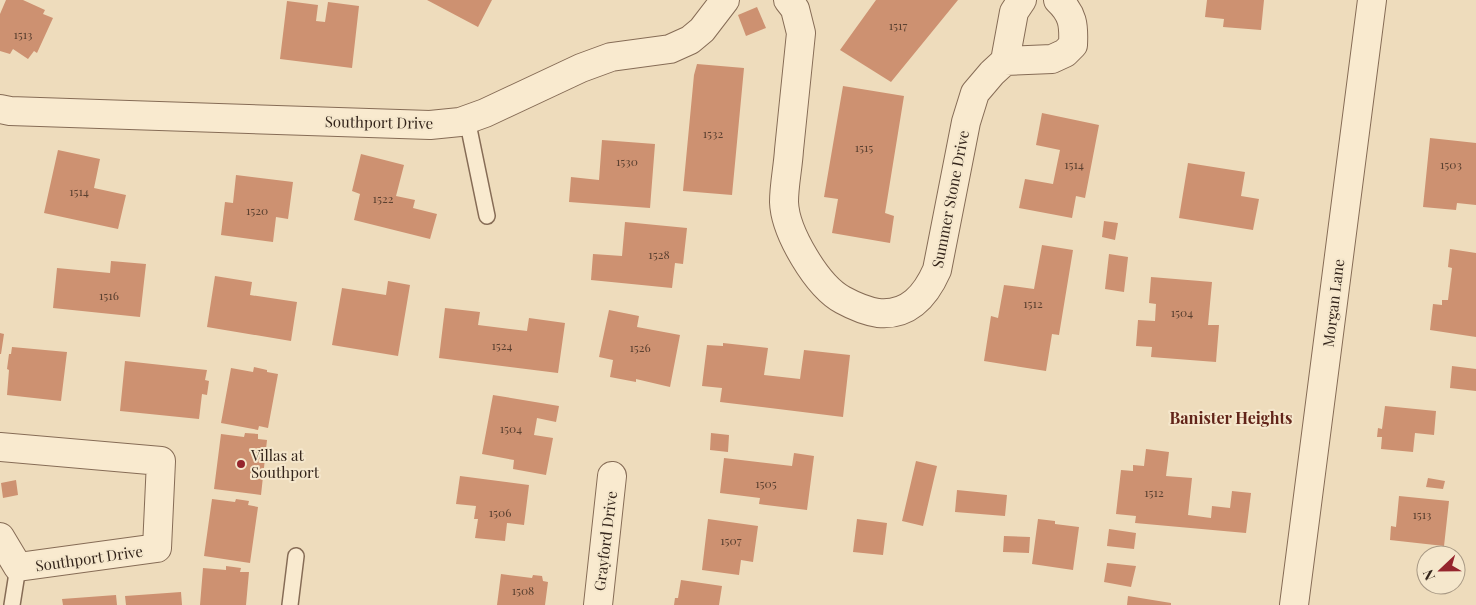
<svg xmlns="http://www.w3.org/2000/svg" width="1476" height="605" font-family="'Playfair Display',serif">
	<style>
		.building { fill: #cd9171 }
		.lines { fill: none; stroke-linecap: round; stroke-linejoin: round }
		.service-casing { stroke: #866c56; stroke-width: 18 }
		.minor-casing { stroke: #866c56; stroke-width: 30 }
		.service { stroke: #f9eacf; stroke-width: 15 }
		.minor { stroke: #f9eacf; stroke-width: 28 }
		.poi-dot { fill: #95252d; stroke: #f5e7cc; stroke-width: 2 }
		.labels { text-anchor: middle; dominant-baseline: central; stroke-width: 4; stroke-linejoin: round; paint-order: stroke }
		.number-label { font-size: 12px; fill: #5a4030 }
		.street-label { font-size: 15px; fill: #34251b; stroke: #f5e7cc }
		.poi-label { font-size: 15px; fill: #34251b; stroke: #f5e7cc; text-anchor: start }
		.neighbourhood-label { font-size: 16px; font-weight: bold; fill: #622419; stroke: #f5e7cc }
	</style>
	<rect width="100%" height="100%" fill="#eedcbc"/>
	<path class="building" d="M6 0H23L45 10 43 14 53 18 37 53 34 51 28 59 13 49 10 54 0 51V14Z
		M427 0H492L478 27Z
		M876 0H958L891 82 840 50Z
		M1207 0H1264L1261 30 1223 27 1224 19 1205 17Z
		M287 1 318 5 316 21 325 22 328 2 359 6 352 68 280 59Z
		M757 7 766 28 746 36 738 15Z
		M697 64 744 68 732 195 683 191 694 75Z
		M843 86 904 96 885 213 894 216 890 243 832 233 838 199 824 197Z
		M1042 113 1099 125 1085 198 1076 196 1072 218 1019 208 1025 179 1053 184 1060 150 1036 145Z
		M1430 138 1476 143V205L1457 203 1456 210 1423 207Z
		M602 140 655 144 650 208 569 202 571 177 599 180Z
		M58 150 100 159 94 188 126 195 118 229 44 213Z
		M361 154 404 165 396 196 415 200 413 208 437 214 430 239 354 220 360 194 352 191Z
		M1188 163 1245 172 1241 196 1259 199 1253 230 1179 218Z
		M236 175 293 182 288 219 276 217 273 242 221 235 225 202 233 203Z
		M1104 221 1118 223 1115 240 1102 237Z
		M625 222 687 228 683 264 675 263 672 288 591 280 593 254 622 256Z
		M1042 245 1073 250 1059 335 1052 334 1046 371 984 361 991 316 998 318 1004 285 1034 289Z
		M1450 249 1476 253V337L1430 330 1433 304 1442 305V300H1448L1452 268 1448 267Z
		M1109 254 1128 257 1124 292 1105 289Z
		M111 261 146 264 140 317 53 308 57 268 110 273Z
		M215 276 252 282 250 295 297 302 291 341 207 327Z
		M1151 277 1212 282 1208 325H1219L1216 362 1151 357 1152 347 1136 346 1138 320 1155 321 1156 304 1149 303Z
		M388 281 410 285 398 356 332 345 342 288 386 295Z
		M445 308 480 312 478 325 527 331 529 318 565 323 558 373 439 358Z
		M609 310 639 316 637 327 680 335 670 387 636 379V382L610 377 613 360 599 357Z
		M0 333 4 334 1 354H0Z
		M723 343 768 348 764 375 800 379 804 350 850 355 843 417 720 402 722 388 702 386 707 345 723 346Z
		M12 347 67 352 61 401 7 395 9 370 7 369 9 354H11Z
		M125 361 207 370 205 380 209 381 207 395 202 394 199 419 120 411Z
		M1452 366 1476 369V391L1450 388Z
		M254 367 267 370V372L278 374 268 428 259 426 258 430 221 423 231 368 253 372Z
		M493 395 559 406 556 422 537 418 534 435 553 438 546 475 513 469 514 460 482 454Z
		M1385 406 1436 411 1434 435 1415 433 1413 452 1381 449 1382 437H1377L1378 428 1382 429Z
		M245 433 258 434V439L267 440 261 495 214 489 221 434 244 437Z
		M711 433 729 435 728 452 710 450Z
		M1146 449 1169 452 1166 476 1192 478 1188 515 1211 518 1212 506 1230 508 1232 491 1251 493 1246 533 1135 523 1136 516 1116 514 1121 470 1133 471V465L1144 466Z
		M794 453 814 456 807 510 759 504 760 498 720 493 724 458 792 466Z
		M916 461 937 466 923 526 902 521Z
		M460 476 529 485 524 525 507 523 505 541 475 538 478 519H474L476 506 456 504Z
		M1428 478 1445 481 1443 489 1426 487Z
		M16 480 18 495 3 498 1 483Z
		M957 490 1007 495 1005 516 955 512Z
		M1399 496 1449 501 1444 546 1390 540 1391 526 1396 527Z
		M212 499 235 502 236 499 249 501 248 505 258 507 250 563 204 556Z
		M708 519 758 526 753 562 741 560 739 575 702 570Z
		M857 519 887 523 883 555 853 552Z
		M1038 519 1055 521V524L1079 527 1073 570 1032 564Z
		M1109 529 1136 533 1134 549 1107 546Z
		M1004 536 1030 537 1029 553 1003 552Z
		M1107 563 1136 566 1131 587 1104 582Z
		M226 566 241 568 240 572H249L246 605H200L203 568 226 570Z
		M501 574 532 578 533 575 542 576 543 581 548 582 545 605H497Z
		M681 580 722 586 719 605H674L675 598H678Z
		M181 592 182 605H126L125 596Z
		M116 595 117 605H63L62 599Z
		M1128 596 1171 603V605H1127Z"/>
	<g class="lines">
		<defs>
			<path id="service" d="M467 119 487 216
				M12 605 18 567
				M290 605 296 556"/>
			<path id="minor" d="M788 0 795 9 801 33C797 72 793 111 789 150 788 167 784 185 784 202 785 232 817 286 843 300 854 306 866 311 878 313 909 316 926 295 937 270L966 122 975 93 992 73 1005 61 1052 59 1065 53 1073 45C1074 25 1073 14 1058 0
				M1005 61 1014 12 1022 0
				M0 109 10 111 430 125 460 122 485 113 581 68 611 57 670 49 690 40 702 30 725 0
				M0 447 161 461 157 548 18 567 0 537
				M598 605 612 476
				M1294 605 1372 0"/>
		</defs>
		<use href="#service" class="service-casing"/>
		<use href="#minor" class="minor-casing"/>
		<use href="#service" class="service"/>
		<use href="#minor" class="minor"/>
	</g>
	<circle class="poi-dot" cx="241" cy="464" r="5"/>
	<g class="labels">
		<g class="number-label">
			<text x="898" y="25">1517</text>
			<text x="23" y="34">1513</text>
			<text x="713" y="133">1532</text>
			<text x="864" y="147">1515</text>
			<text x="627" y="161">1530</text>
			<text x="1074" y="164">1514</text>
			<text x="1451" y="164">1503</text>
			<text x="79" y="191">1514</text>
			<text x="383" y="198">1522</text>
			<text x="257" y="210">1520</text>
			<text x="659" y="254">1528</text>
			<text x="109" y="295">1516</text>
			<text x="1033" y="303">1512</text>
			<text x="1182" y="312">1504</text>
			<text x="502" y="345">1524</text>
			<text x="640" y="347">1526</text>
			<text x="511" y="428">1504</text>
			<text x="766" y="483">1505</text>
			<text x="1154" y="492">1512</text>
			<text x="500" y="512">1506</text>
			<text x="1422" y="514">1513</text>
			<text x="731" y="540">1507</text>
			<text x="523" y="590">1508</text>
		</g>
		<g class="street-label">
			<text transform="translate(379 122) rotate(1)">Southport Drive</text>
			<text transform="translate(950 199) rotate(-79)">Summer Stone Drive</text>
			<text transform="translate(1333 303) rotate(-83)">Morgan Lane</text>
			<text transform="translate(605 541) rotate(-83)">Grayford Drive</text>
			<text transform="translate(89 558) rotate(-8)">Southport Drive</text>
		</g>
		<g class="poi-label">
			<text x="251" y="455">Villas at<tspan x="251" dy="17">Southport</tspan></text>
		</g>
		<g class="neighbourhood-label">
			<text x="1231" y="417">Banister Heights</text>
		</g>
	</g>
	<g transform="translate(1441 570) rotate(248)"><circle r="24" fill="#f5e7cc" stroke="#a89985"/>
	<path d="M0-4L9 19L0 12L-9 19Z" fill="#95252d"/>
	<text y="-8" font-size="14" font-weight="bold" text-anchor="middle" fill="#34251b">N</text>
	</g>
</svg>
